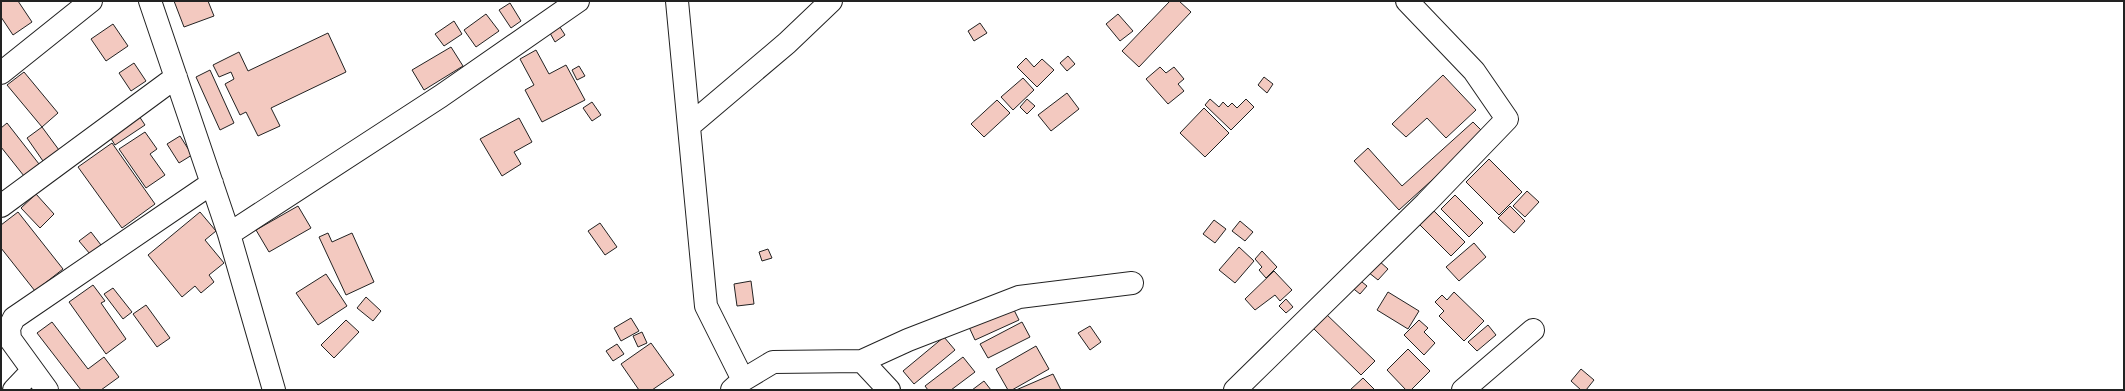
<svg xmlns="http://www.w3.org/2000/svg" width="2125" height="391" font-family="'Playfair Display',serif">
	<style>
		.building { fill: #f3c9c0; stroke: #222 }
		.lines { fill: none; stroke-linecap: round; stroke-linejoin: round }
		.street-casing { stroke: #222; stroke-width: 24 }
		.street { stroke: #fff; stroke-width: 22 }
	</style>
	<rect width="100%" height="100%" fill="#fff"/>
	<path class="building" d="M1 1H18L32 22 13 35 1 17Z
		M174 1H208L214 16 184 27Z
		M1170 1H1179L1191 12 1139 67 1122 51Z
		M510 3 521 21 511 28 499 10Z
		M486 14 499 31 476 47 464 30Z
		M1118 14 1133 31 1120 41 1106 24Z
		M454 21 462 34 444 46 435 34Z
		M556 21 565 35 555 42 546 26Z
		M980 23 987 33 974 41 968 31Z
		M113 24 128 46 106 61 91 39Z
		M328 33 346 72 271 108 280 126 258 136 246 112 240 115 225 84 234 79 231 72 219 77 213 65 239 52 248 71Z
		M451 47 463 66 424 90 412 70Z
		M536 50 549 74 566 65 585 100 542 122 525 90 534 85 520 59Z
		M1068 56 1075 64 1067 71 1060 63Z
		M1026 58 1034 67 1042 59 1054 70 1037 87 1017 67Z
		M134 63 146 81 131 91 119 73Z
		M579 66 585 76 577 80 572 70Z
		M1160 67 1166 73 1174 67 1184 79 1178 84 1184 91 1168 104 1146 79Z
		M210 70 234 123 220 130 196 77Z
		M24 72 58 113 42 127 7 85Z
		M1443 75 1476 110 1446 138 1427 118 1406 137 1392 124Z
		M1264 77 1273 84 1267 93 1258 85Z
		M1023 78 1034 90 1013 110 1001 97Z
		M1067 93 1079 109 1051 131 1038 115Z
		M1027 99 1035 106 1027 114 1020 107Z
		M1210 99 1219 107 1223 102 1228 107 1232 103 1237 108 1246 99 1254 107 1231 130 1205 105Z
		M997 100 1010 113 984 137 971 124Z
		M592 102 601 115 592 121 583 108Z
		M1204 108 1229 133 1205 157 1180 133Z
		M137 113 145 125 115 145 107 132Z
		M519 118 532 142 514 152 521 164 502 176 480 139Z
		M1473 122 1484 133 1399 210 1354 161 1368 148 1402 186Z
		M7 123 39 164 24 176 1 147V128Z
		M42 127 59 150 43 161 27 138Z
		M145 132 157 149 150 154 165 175 146 188 119 149Z
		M180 136 192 155 179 163 167 144Z
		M112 143 155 204 122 228 78 167Z
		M1489 159 1522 192 1499 215 1466 182Z
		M1527 191 1539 202 1525 217 1513 206Z
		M36 194 54 214 40 228 21 208Z
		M1455 195 1483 223 1469 237 1441 209Z
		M298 206 311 228 269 252 256 230Z
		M1510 206 1525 221 1514 233 1498 218Z
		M1431 208 1465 242 1451 256 1417 222Z
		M18 212 63 269 35 291 1 248V225Z
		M200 212 216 231 205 240 224 263 209 275 214 282 201 293 195 286 182 297 148 255Z
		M1214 220 1226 229 1215 243 1203 234Z
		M1240 221 1253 232 1245 241 1232 231Z
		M600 223 617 247 605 255 588 231Z
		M91 232 101 245 90 254 79 241Z
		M328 233 332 242 352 233 374 282 346 295 319 237Z
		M1474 243 1486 257 1459 281 1446 267Z
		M1239 247 1254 261 1235 283 1219 270Z
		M768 249 772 258 762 261 759 252Z
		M1262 251 1277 267 1266 278 1259 270 1262 267 1255 259Z
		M1378 260 1388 269 1378 280 1368 272Z
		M1274 271 1292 290 1280 301 1275 295 1255 310 1245 299Z
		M326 274 347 306 318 325 296 293Z
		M1357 278 1367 286 1360 294 1350 286Z
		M751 281 754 304 737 306 734 284Z
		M93 285 105 301 101 303 126 339 106 354 69 302Z
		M113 288 132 312 123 319 104 294Z
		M1388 292 1419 311 1408 329 1377 310Z
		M1454 292 1484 321 1464 341 1439 316 1444 311 1435 302 1442 295 1447 300Z
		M366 297 381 311 373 321 357 308Z
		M1286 299 1293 307 1286 313 1279 306Z
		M146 305 170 338 157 347 133 314Z
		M1013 308 1019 320 975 340 969 327Z
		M1325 313 1375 361 1361 375 1312 327Z
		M631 318 639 331 621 341 614 328Z
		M346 320 359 332 334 358 321 345Z
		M1419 320 1428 328 1424 332 1435 343 1424 355 1404 335Z
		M52 322 88 369 104 357 119 377 101 390H81L37 333Z
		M1022 322 1030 337 988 358 980 344Z
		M1488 325 1496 335 1477 351 1468 342Z
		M1090 326 1101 342 1090 350 1078 333Z
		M642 332 647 343 638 347 633 336Z
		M944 337 955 350 914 384 903 371Z
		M651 343 674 375 652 390H639L621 364Z
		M617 344 624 354 613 361 606 351Z
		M1036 346 1049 369 1012 390H1008L996 369Z
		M1408 349 1430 371 1411 390H1406L1387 370Z
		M963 357 975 372 951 390H928L925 386Z
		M1581 369 1594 380 1586 390H1581L1571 381Z
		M1053 374 1061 390H1016Z
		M1363 378 1375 390H1350Z
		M984 381 991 390H972Z"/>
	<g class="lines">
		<defs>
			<path id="street" d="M150 1 229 234 274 390
				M677 1 706 306 743 380
				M1 73 91 1
				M689 126 787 43 831 1
				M1 206 176 77
				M229 234 441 96 578 1
				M862 361 889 390
				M14 390 32 371
				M47 390 10 339 9 328 14 318 212 183
				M732 390 743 380 773 362 862 361 908 340 1019 297 1132 283
				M1235 390 1426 203 1507 119 1474 71 1407 1
				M1463 390 1533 330"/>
		</defs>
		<use href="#street" class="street-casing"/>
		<use href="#street" class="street"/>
	</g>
	<rect width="2125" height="391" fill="none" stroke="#222222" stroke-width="4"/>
</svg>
